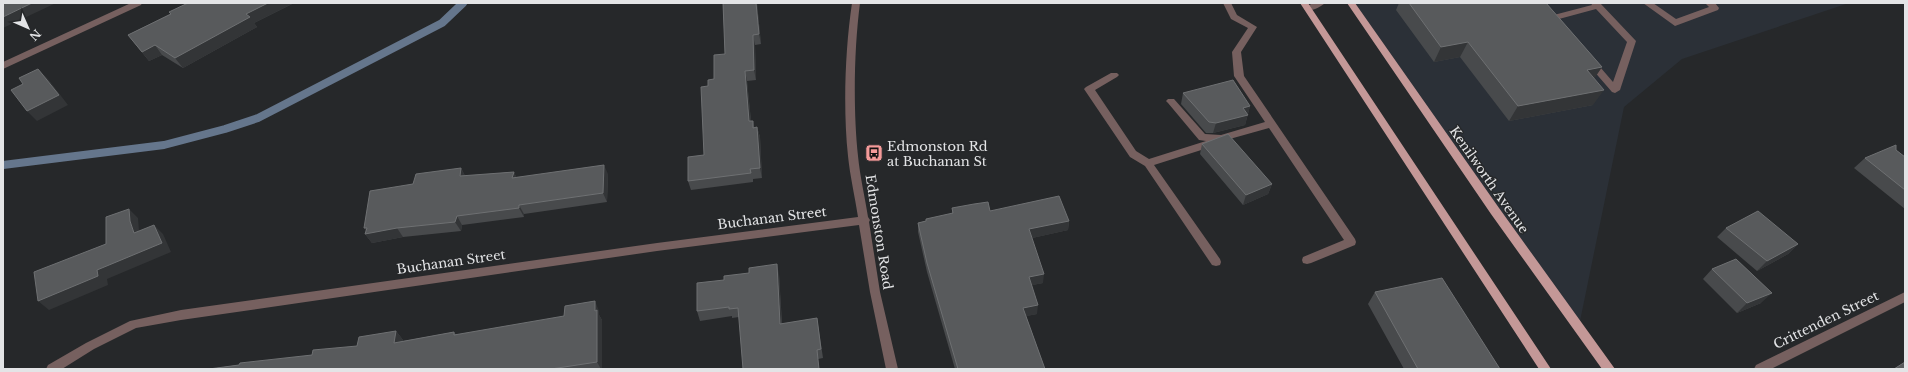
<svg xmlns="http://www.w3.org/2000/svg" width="1908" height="372" font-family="'Libre Baskerville',serif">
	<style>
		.built { fill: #2b3037 }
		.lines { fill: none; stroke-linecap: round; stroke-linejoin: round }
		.stream { stroke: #65768c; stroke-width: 8 }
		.minor { fill: #76605f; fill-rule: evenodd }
		.major { fill: #c49897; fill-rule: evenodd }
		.wall { fill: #484a4c }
		.shaded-wall { fill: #333537 }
		.building { fill: #585a5c; stroke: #6e7072 }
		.labels { text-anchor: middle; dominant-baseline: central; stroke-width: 3; stroke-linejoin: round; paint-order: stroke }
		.poi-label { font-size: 13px; fill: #e3e4e6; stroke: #26282a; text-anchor: start }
		.street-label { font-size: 13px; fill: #e3e4e6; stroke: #26282a }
	</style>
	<rect width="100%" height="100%" fill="#26282a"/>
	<path class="built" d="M1351 3H1849L1682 59 1624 107 1579 326Z"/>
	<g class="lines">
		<path class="stream" d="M3 165 164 145 225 129 258 118 442 23 463 3"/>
		<path class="minor" d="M131 3H142L141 5 3 69V62Z
			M852 3H860C854 49 853 110 858 156 860 177 865 197 868 217L870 220 869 222 880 292 898 369H886L870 292 859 225 657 251 181 320 136 328 94 349 62 369H46L48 365 86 343 130 321 181 310 657 243 858 217C855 197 850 176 848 156 843 109 845 50 852 3Z
			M1223 3H1231L1237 15 1257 27 1241 52 1244 76 1355 239 1356 242 1355 245 1311 263 1307 264 1303 263 1302 260 1303 257 1344 240 1269 128 1219 142 1217 145 1154 165 1220 259 1221 262 1220 265 1216 266 1212 265 1145 166 1130 157 1084 89 1086 87 1111 73H1117L1119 75 1117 77 1095 90 1136 151 1149 159 1206 141 1199 140 1168 103 1166 101 1168 99H1174L1205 134 1221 135 1265 122 1234 76 1232 52 1248 28 1231 19Z
			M1313 3H1325C1321 7 1311 12 1305 10L1304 8Z
			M1591 3H1600L1636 41 1620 90 1615 93 1612 92 1586 62 1588 60H1594L1613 82 1627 42 1596 9 1559 19 1562 24 1558 27 1555 26 1549 18 1550 16 1592 5Z
			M1643 3H1653L1676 19 1709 7 1705 3H1715L1719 8 1718 10 1675 26Z
			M1905 292V302L1771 369H1754L1756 365Z"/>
		<path class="major" d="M1300 3H1308L1551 369H1539Z
			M1347 3H1355L1499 208 1615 369H1602L1491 214Z"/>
	</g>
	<path class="wall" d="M188 3H294L254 23 257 27 183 68 162 55 149 61 128 35 170 14Z
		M723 3H757L761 44 755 45 756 80 747 81 751 121H753L754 128 757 127 760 137 762 178 753 179V182L691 190 688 181 704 155 708 86 714 79 725 54Z
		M1399 3H1546L1602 67 1594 78 1593 105 1509 121 1460 57 1434 62 1396 10Z
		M1183 93 1250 106 1245 125 1213 133H1206L1181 104Z
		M1202 144 1272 184 1268 194 1243 205 1200 154Z
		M1896 150 1905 157V209L1854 168 1865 158Z
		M461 168 465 176 514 172 516 177 608 174 607 202 524 214V217L462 225 461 231 403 237 372 243 365 234 366 231 364 228 413 184Z
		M952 208 990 211 1069 221 1068 230 1032 238 1043 283 1032 285 1037 314 1026 316 1045 369H955L927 272 918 232V223L926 221 952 214Z
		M1726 228 1798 244 1788 254 1757 271 1717 237Z
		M1712 269 1761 303 1737 313 1703 279Z
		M779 274 782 324 817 318 823 358 818 359 739 317 732 318V316L700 321 697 311Z
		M1375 292 1500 369H1404L1368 304Z
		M599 311V315L602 320V369H209L312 355 357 346 396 331 403 340V341L454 332 456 335Z"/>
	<path class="shaded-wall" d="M32 3H56L3 28V17Z
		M268 3H294L254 23 257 27 183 68 175 58 246 14Z
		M756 3H757L761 44 759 34Z
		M753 35 755 45 756 80 754 70Z
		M1468 42 1460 57 1434 62 1441 47Z
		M155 45 162 55 149 61 142 52Z
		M1602 67 1592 82 1587 70Z
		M38 69 48 79 68 105 37 121 27 111Z
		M745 71 747 81 752 131 749 121Z
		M1604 90 1593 105 1509 121 1518 106Z
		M1250 106 1245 125 1213 133 1216 123 1243 108Z
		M757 127 760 137 762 178 760 168Z
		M604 165 608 174 607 202 603 193Z
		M461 168 466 178 460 176Z
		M514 172 518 181 512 178Z
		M1272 184 1268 194 1243 205 1246 195Z
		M519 205 524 214V217L519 208Z
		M129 209 138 218 139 231 143 243 134 233 130 221Z
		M457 216 462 225 461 231 455 222Z
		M1069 221 1068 230 1028 239 1029 229Z
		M154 225 163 234 171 252 107 279 108 285 49 310 38 301 97 270Z
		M364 228H397L403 237 372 243 365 234H368Z
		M1798 244 1788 254 1757 271 1767 261Z
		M777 264 779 274 782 334 780 324Z
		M1044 274 1043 283 1028 286 1029 277Z
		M1772 293 1761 303 1737 313 1747 303Z
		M595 301 599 311V315L602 320V369H601L597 362 595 311Z
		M1038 305 1037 314 1022 317 1023 308Z
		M396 331 403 340 401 352 394 343Z"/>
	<path class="building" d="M3 3H32L3 17Z
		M188 3H268L246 14 250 17 175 58 155 45 142 52 128 35 171 14 169 12Z
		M723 3H756L759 34 753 35 754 70 745 71 749 121H753V128L757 127 760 168 750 169 751 173 688 181V157L704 155 701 87 708 86V80L714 79V55L725 54Z
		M1409 3H1546L1602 67 1587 70 1604 90 1518 106 1468 42 1441 47Z
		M38 69 59 95 27 111 11 90 23 84 19 78Z
		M1233 80 1250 106 1243 108 1248 115 1216 123 1209 122 1183 93Z
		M1228 134 1272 184 1246 195 1202 144Z
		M1896 145V150L1905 157V190L1865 158Z
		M604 165 603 193 519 205V208L457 216 455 222 397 228 365 234 367 228H364L370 191 413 184 416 174 461 168 460 176 514 172 512 178Z
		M1059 196 1069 221 1029 229 1044 274 1029 277 1038 305 1023 308 1045 369H958L927 263 918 223 926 221V219L953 213 952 208 974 204 988 202 990 211Z
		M129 209 130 221 134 233 154 225 162 243 97 270 98 276 38 301 34 272 106 244V217Z
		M1758 211 1798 244 1767 261 1726 228Z
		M1736 259 1772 293 1747 303 1712 269Z
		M777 264 780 324 817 318 821 349 817 350 819 369H743L738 308 729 309V307L697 311V283L724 280V276L749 273V268Z
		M1442 278 1500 369H1418L1375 292Z
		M595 301V311L597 310V362L551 369H209L239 365 240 363 312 355 313 350 357 346 359 337 396 331 394 343 454 332V335L564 316 565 306Z
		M1905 362V369H1894Z"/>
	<defs>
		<symbol id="bus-square" viewBox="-11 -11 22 22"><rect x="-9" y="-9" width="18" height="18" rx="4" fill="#f59b9a" stroke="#26282a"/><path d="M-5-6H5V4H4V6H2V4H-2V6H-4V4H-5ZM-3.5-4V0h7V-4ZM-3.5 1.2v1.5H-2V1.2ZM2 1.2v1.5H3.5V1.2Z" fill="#111"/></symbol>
	</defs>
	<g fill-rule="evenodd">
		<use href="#bus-square" x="864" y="143" width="20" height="20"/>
	</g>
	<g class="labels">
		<g class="poi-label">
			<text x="887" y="146">Edmonston Rd<tspan x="887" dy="15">at Buchanan St</tspan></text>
		</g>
		<g class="street-label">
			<text transform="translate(1489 180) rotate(55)">Kenilworth Avenue</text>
			<text transform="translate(772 218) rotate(-7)">Buchanan Street</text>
			<text transform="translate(879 232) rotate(81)">Edmonston Road</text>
			<text transform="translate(451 262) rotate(-8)">Buchanan Street</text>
			<text transform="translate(1826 320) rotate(-26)">Crittenden Street</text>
		</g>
	</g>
	<rect width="1908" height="372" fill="none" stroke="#e3e4e6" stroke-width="8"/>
	<g transform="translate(28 28) rotate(135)" stroke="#26282a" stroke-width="3" paint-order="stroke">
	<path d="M0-3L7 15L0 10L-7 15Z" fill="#e3e4e6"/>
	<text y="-6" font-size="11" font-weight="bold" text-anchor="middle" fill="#e3e4e6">N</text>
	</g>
</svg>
